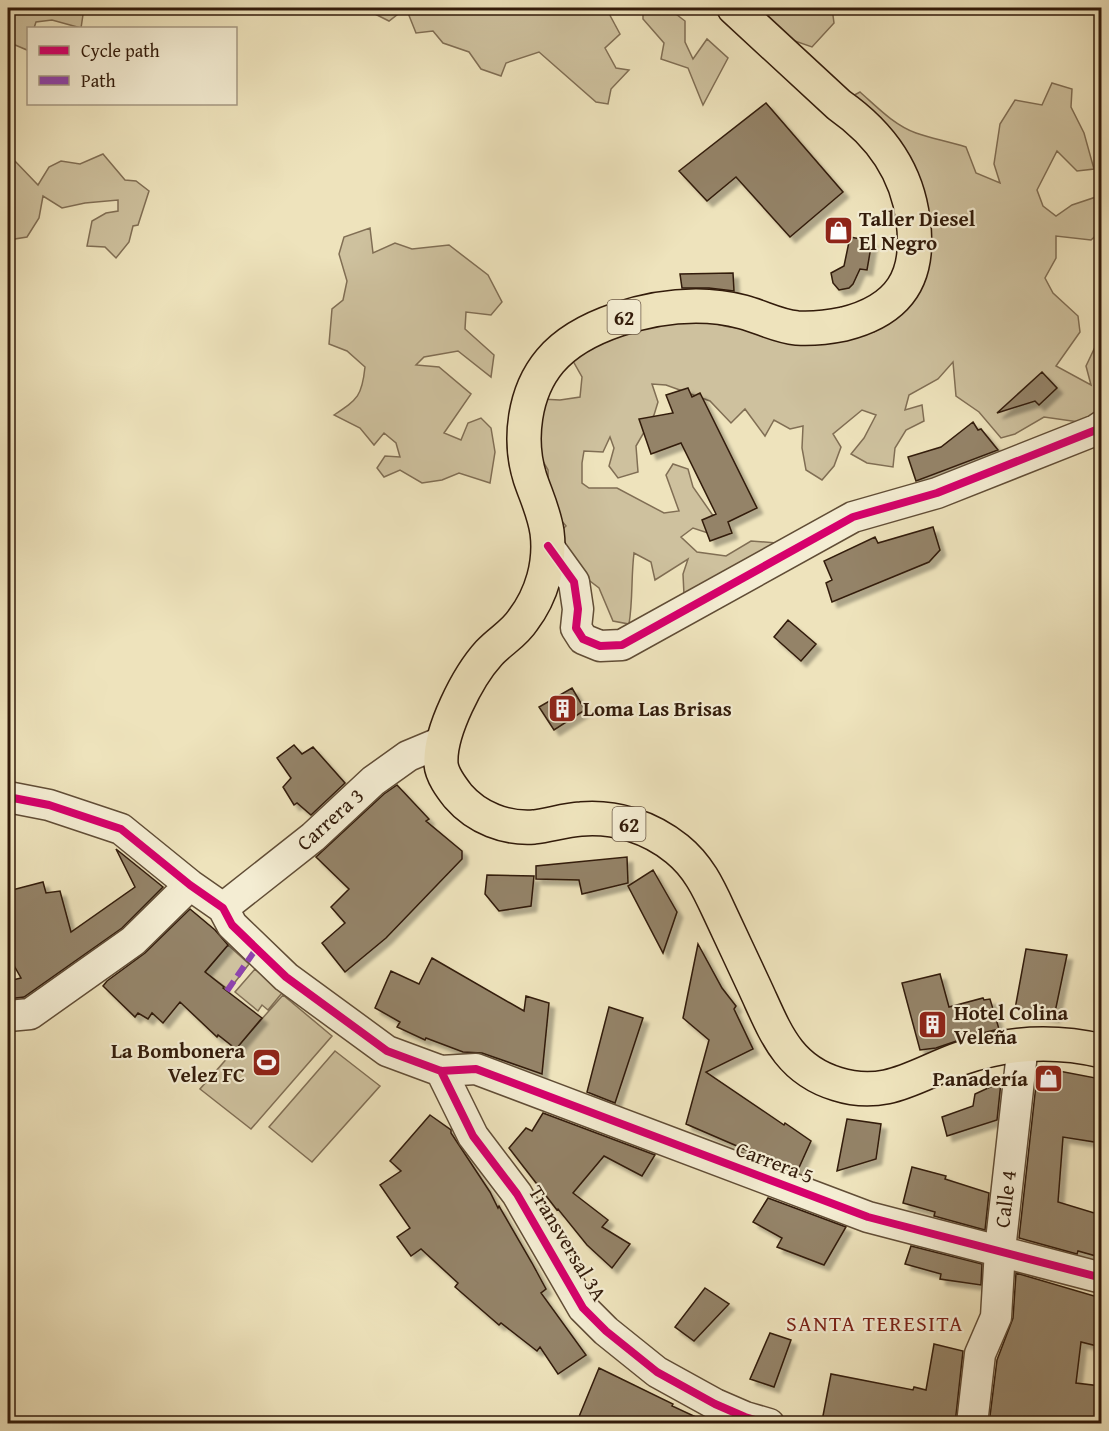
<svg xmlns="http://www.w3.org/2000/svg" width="1109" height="1431" font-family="'Gentium Book Plus',serif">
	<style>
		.green { fill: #cec19e; stroke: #806e54; stroke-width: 1.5 }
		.building { fill: #948367; stroke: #321b0a; stroke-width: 1.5; filter: url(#shadow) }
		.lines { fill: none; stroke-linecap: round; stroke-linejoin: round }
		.minor-casing { stroke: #614d36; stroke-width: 33 }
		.major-casing { stroke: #321b0a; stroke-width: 36 }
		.minor { stroke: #f4edd3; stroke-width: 30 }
		.major { stroke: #eee3bc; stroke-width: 33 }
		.quiet { stroke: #8e44ad; stroke-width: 6; stroke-dasharray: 12 6; stroke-linecap: butt }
		.cycleway-casing { stroke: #f4edd3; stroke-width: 11 }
		.cycleway { stroke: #d6006c; stroke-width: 8 }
		.labels { text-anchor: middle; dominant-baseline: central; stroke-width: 4.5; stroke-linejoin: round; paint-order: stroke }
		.shield { fill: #f4edd3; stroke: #6c5a46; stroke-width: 1.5 }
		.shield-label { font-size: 20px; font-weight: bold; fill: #321b0a }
		.poi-label { font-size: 21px; font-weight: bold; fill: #321b0a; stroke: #f4edd3; text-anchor: start }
		.street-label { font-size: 21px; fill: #321b0a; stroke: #f4edd3 }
		.neighbourhood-label { font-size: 22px; letter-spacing: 1.5px; fill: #7a1f14; stroke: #f4edd3 }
	</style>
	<defs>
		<filter id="shadow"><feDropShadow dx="5.5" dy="5.5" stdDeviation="1.5" flood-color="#0004"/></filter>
	</defs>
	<rect width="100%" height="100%" fill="#eee3bc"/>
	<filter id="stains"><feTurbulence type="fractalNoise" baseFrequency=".00333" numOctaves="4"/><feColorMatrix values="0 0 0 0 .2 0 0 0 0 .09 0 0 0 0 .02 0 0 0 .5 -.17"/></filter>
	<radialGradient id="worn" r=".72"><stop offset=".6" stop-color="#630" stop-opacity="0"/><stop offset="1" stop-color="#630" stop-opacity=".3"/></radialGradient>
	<path class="green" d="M8 8H84L81 28 52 20 36 22 34 28H28V49L27 50 8 42Z
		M363 8H606L620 34 605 48 616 68 629 70 611 89 608 104 596 102 539 52 506 63 501 76 481 69 469 52 443 43 433 31 416 33 406 8 389 21Z
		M643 8H668L685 21V42L693 59 707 39 728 58 703 105 688 68 661 59 664 43 643 19Z
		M749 8H832L834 23 812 47 769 32Z
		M1052 83 1072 89 1071 107 1084 133 1094 169 1077 171 1057 151 1037 190 1043 206 1056 216 1072 205 1096 197 1101 204V231L1091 240 1056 236V258L1045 278 1053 293 1078 316 1080 332 1056 366 1091 385 1086 366 1095 347 1099 320 1098 302 1101 289V414L1086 423 1044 417 1015 434 1001 438 979 412 956 396 953 362 938 379 909 395 905 410 922 405 924 421 906 430 895 448 893 467 867 463 851 454 864 438 876 415 862 410 833 434 841 447 834 466 822 480 806 470 802 448 803 426 790 429 774 420 765 436 745 409 731 423 710 401 666 385 652 384 658 402 654 415 636 446 638 472 618 478 609 466 614 448 610 437 603 452 584 451 582 463V483L589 488H617L664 513 679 511 666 475 673 464 688 469 693 487 714 517V535L693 528 681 537 697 552 726 556 751 541 777 543 684 595 683 574 688 559 655 580 651 562 634 553C631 577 633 600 629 624L613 621 599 588 586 578 553 538 566 526 548 505V470L537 451 541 399 560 400 580 397 582 377 573 361 596 342 630 330 695 319 729 327 841 338 874 332 910 304 920 224 847 99 860 92C877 107 894 125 916 133 932 139 949 141 966 147L976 173 1000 183 994 164 1000 124 1015 100 1042 105Z
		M103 154 125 180 136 181 149 191 138 225 133 226 129 242 116 258 105 247 87 246 92 221 106 213 118 211V200L85 203 62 208 43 196 39 218 27 237 8 240V160L13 159 38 185 49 167 61 161 80 164Z
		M370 228 373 253 395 243 412 249 449 245 488 275 502 302 491 315 466 312 465 329 494 355 491 377 458 351 424 357 416 365 439 367 471 394 444 433 461 440 468 423 481 418 491 428 495 452 490 483 459 473 442 480 422 483 400 470 384 477 377 468 385 456 400 457 396 443 384 433 374 445 360 428 334 415C358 399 362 396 365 367L347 351 329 344 332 309 343 300 347 281 339 254 344 237Z
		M228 945 249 964 229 990 205 972Z
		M255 969 282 993 268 1010 262 1005 258 1011 235 992Z
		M283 995 332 1036 251 1129 200 1089Z
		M335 1051 380 1086 312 1162 269 1127Z"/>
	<path class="building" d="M766 103 843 192 790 237 736 177 707 201 679 171Z
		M850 237 872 241 867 270 860 269 853 284 849 288 839 290 833 283 831 273 844 266Z
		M733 273 734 291 709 288H682L680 274Z
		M1042 372 1057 388 1039 405 1035 401 997 413Z
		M688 388 692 397 700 393 757 508 728 522 732 533 710 541 702 520 716 514 681 443 651 454 639 419 673 413 666 395Z
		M973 422 978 430 981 429 998 450 916 481 908 457 941 447Z
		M933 527 940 550 929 562 832 602 826 583 832 580 824 561 875 537 878 543Z
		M788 620 816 644 801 661 774 637Z
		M572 688 585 710 554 730 539 707Z
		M294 745 302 754 313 747 345 783 311 815 297 803 294 805 283 787 291 778 277 758Z
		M397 785 429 819 426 821 462 851V859L386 938 345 972 322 943 345 923 331 907 349 889 316 857 384 794Z
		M116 849 163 887 122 928 24 997 8 999V981L21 978 8 955V891L43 882 46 893 60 891 71 932 135 887Z
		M627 857 628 883 582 894 579 880 536 879V866Z
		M653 870 677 912 663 953 628 886Z
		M487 875 534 876 531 906 499 911 485 894Z
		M190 909 215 930 228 945 205 972 224 987 223 988 262 1018 236 1049 218 1035 217 1037 180 1002 163 1023 152 1013 148 1019 138 1013 135 1017 103 986 107 981 145 953Z
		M698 944 722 988 736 1006 734 1009 753 1049 706 1072 784 1125 785 1123 811 1141 797 1172 686 1124 709 1040 683 1018Z
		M1026 949 1067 955 1054 1017 1015 1009Z
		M432 958 524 1011 526 996 549 1003 542 1074 482 1053 463 1052 426 1038 425 1040 397 1027 400 1022 375 1008 391 971 419 984Z
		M940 974 949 1007 983 998 984 1000 990 999 999 1029 974 1035 936 1048 920 1050 902 983Z
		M609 1007 643 1018 615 1103 587 1092Z
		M1038 1067 1101 1079V1143L1063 1137 1058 1202 1101 1215V1236L1096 1256 1078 1251 1077 1254 1019 1238Z
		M1001 1082 997 1120 947 1136 942 1117 973 1106 975 1094Z
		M543 1113 655 1155 642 1176 604 1156 573 1193 608 1220 602 1227 630 1244 612 1268 587 1245 558 1209 557 1210 509 1148 526 1128 532 1131Z
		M430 1115 451 1130V1133L490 1192 498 1208 499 1206 532 1263 546 1289 541 1293 586 1355 558 1374 540 1347 537 1351 501 1323 499 1325 455 1287 458 1283 421 1249 411 1256 397 1237 410 1228 380 1185 401 1171 390 1161Z
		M847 1119 881 1124 876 1159 837 1171Z
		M912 1167 946 1176 945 1179 989 1193 985 1230 934 1216 935 1212 903 1203Z
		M768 1198 846 1227 824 1265 777 1247 782 1238 753 1222Z
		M911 1246 982 1264 981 1285 940 1279 941 1274 905 1264Z
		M1016 1273 1101 1298V1347L1081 1342 1076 1383 1101 1386V1424H989L997 1360 1013 1318Z
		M705 1288 729 1304 694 1341 675 1327Z
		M770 1333 791 1340 774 1387 750 1379Z
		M934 1344 963 1351 955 1424H833L822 1421 831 1374 913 1390 914 1387 926 1390Z
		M599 1368 673 1404 672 1406 711 1424H576Z"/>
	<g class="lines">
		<defs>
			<path id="minor" d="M548 546 574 582 578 609 576 628 583 639 600 646 622 645 853 517 937 493 1096 430 1102 426
				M8 797 49 805 121 829 190 885 223 908 232 925 286 977 387 1051 441 1071 476 1069 868 1217 1102 1278
				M223 908 313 837 373 781 408 756 444 741
				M8 1016 30 1014 133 941 190 885
				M441 1071 473 1136 517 1194 583 1308 606 1331 657 1372 715 1404 745 1417 769 1424
				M972 1424 980 1354 996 1317 1000 1250 1023 1044"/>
			<path id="major" d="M734 8 839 105C879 133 907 170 913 220 921 277 900 310 844 324 829 327 813 329 797 328 777 326 762 317 743 312 728 308 712 306 696 306 650 306 581 324 550 361 524 392 518 440 530 478 536 496 544 512 547 532 551 563 542 595 523 620 514 634 500 641 489 653 468 676 439 732 441 764 442 775 451 787 458 796 477 818 506 829 534 827 550 825 565 820 581 819 615 816 650 827 677 849 698 866 708 887 719 911 731 937 743 962 755 988 775 1031 787 1069 837 1084 887 1100 918 1073 962 1058 1008 1042 1055 1040 1102 1051"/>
		</defs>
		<use href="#minor" class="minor-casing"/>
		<use href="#major" class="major-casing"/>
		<use href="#minor" class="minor"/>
		<use href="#major" class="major"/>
		<path class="quiet" d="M227 991 256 949"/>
		<defs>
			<path id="cycleway" d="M548 546 574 582 578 609 576 628 583 639 600 646 622 645 853 517 937 493 1096 430 1102 426
				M8 797 49 805 121 829 190 885 223 908 232 925 286 977 387 1051 441 1071 476 1069 868 1217 1102 1278
				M441 1071 473 1136 517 1194 583 1308 606 1331 657 1372 715 1404 745 1417 769 1424"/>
		</defs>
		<use href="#cycleway" class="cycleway-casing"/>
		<use href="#cycleway" class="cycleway"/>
	</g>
	<defs>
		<symbol id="shop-square" viewBox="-11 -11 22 22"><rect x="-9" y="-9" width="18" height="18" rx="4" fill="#8f2418" stroke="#f4edd3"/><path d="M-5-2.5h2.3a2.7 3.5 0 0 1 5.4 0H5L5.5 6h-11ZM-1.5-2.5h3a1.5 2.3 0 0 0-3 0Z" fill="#fff"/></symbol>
		<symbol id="building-square" viewBox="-11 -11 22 22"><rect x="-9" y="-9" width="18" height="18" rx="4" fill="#8f2418" stroke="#f4edd3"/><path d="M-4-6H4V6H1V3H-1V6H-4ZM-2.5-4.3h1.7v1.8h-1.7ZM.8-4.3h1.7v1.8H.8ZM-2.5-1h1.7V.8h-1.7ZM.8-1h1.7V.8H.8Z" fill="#fff"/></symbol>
		<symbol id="stadium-square" viewBox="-11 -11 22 22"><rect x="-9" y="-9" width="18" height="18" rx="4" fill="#8f2418" stroke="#f4edd3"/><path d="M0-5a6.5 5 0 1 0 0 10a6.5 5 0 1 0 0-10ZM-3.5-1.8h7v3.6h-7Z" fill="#fff"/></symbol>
	</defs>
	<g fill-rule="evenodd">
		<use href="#shop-square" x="822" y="214" width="33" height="33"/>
		<use href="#building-square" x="546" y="692" width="33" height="33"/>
		<use href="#building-square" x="916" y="1008" width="33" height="33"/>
		<use href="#stadium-square" x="250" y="1046" width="33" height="33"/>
		<use href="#shop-square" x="1032" y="1062" width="33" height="33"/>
	</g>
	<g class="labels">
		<g class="shield">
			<rect x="607.5" y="300" width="33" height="34" rx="4.5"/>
			<rect x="612.5" y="807" width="33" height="34" rx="4.5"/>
		</g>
		<g class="shield-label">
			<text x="624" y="317">62</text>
			<text x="629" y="824">62</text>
		</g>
		<g class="poi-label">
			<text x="859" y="218">Taller Diesel<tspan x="859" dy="24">El Negro</tspan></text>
			<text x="583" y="708">Loma Las Brisas</text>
			<text x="954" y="1012">Hotel Colina<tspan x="954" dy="24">Veleña</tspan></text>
			<text x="245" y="1050" text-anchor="end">La Bombonera<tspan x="245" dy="24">Velez FC</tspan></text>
			<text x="1028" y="1078" text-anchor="end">Panadería</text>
		</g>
		<g class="street-label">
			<text transform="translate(330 819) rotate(-42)">Carrera 3</text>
			<text transform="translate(775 1162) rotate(21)">Carrera 5</text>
			<text transform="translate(1005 1199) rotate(-83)">Calle 4</text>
			<text transform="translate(568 1243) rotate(59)">Transversal 3A</text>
		</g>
		<g class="neighbourhood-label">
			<text x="875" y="1323">SANTA TERESITA</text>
		</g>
	</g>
	<rect width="1109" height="1431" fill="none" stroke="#eee3bc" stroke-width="30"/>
	<rect x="9" y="9" width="1091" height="1413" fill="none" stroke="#321b0a" stroke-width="3"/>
	<rect x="15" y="15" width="1079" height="1401" fill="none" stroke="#321b0a" stroke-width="1.5"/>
	<rect x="27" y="27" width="210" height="78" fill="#f4edd3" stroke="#a69983" stroke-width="1.5"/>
	<rect x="39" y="46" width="30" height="9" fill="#d6006c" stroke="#a69983" stroke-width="1.5"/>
	<text x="81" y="57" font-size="18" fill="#321b0a">Cycle path</text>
	<rect x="39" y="76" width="30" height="9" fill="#8e44ad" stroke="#a69983" stroke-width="1.5"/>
	<text x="81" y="87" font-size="18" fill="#321b0a">Path</text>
	<rect width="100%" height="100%" filter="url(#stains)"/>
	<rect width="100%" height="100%" fill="url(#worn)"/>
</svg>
